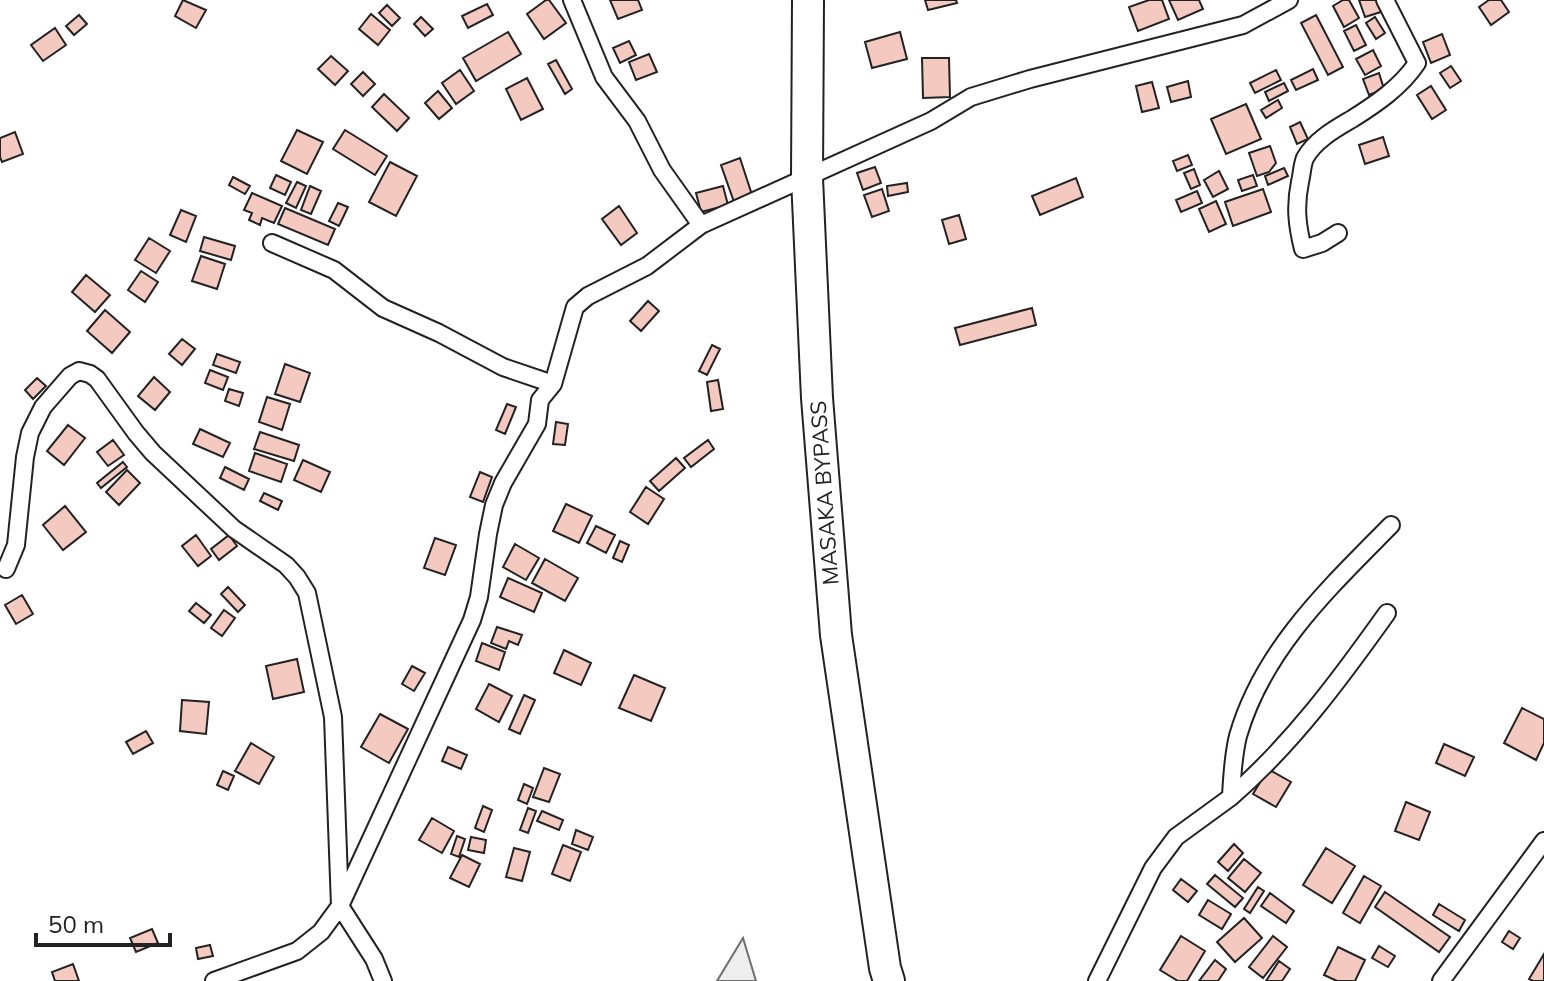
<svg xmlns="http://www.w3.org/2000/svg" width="1544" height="981" font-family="Mulish,sans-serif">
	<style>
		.green { fill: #eee; stroke: #6f6f6f; stroke-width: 2 }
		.building { fill: #f3c9c0; stroke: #222; stroke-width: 2 }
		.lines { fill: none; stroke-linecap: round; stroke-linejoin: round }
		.street-casing { stroke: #222; stroke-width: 20 }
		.highway-casing { stroke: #222; stroke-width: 34 }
		.street { stroke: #fff; stroke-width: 16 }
		.highway { stroke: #fff; stroke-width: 30 }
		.labels { text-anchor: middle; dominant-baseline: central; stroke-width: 6; stroke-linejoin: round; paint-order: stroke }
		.street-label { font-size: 22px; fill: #222; stroke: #fff }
	</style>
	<rect width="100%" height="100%" fill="#fff"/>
	<path class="green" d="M743 938 756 981H717Z"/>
	<path class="building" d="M183 0 206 10 196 28 175 16Z
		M546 0H549L566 23 544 39 527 14Z
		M610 0H638L642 10 618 19Z
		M925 0H956L957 3 928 10Z
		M1149 0H1162L1169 19 1138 31 1129 7Z
		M1169 0H1199L1203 9 1178 20Z
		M1343 0H1349L1359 18 1344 27 1333 6Z
		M1359 0H1380L1384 11 1365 17Z
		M1489 0H1501L1509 12 1491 25 1479 7Z
		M487 4 493 15 468 28 462 16Z
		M387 5 400 18 392 26 379 13Z
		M371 14 390 30 378 45 359 29Z
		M79 15 87 24 74 35 66 26Z
		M1316 15 1343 67 1328 75 1301 23Z
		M421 17 433 29 425 36 414 24Z
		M1375 17 1385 33 1376 39 1366 23Z
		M1356 25 1366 45 1354 51 1344 31Z
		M55 28 66 45 43 61 31 45Z
		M508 32 521 54 476 81 463 58Z
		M900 32 907 59 872 68 865 42Z
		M1442 34 1450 55 1431 63 1423 42Z
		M629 41 636 55 620 63 613 48Z
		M1373 50 1381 66 1365 75 1356 59Z
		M649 54 657 72 636 80 629 62Z
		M331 56 348 71 335 85 318 69Z
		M922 58H949L950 97 923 98Z
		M556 60 572 89 565 94 548 64Z
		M1451 66 1461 81 1450 88 1440 73Z
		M1313 69 1318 80 1296 90 1291 80Z
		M460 70 474 91 456 104 442 83Z
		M1276 70 1281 80 1255 93 1250 83Z
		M363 72 375 84 363 96 351 84Z
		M1379 73 1384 89 1369 95 1363 79Z
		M527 78 543 109 521 120 506 89Z
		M1188 81 1191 97 1171 102 1167 87Z
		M1152 82 1159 108 1142 112 1136 86Z
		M1284 83 1288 91 1269 101 1265 92Z
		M1431 86 1446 110 1432 119 1417 95Z
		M438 91 452 108 439 119 425 103Z
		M384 94 409 118 397 131 372 107Z
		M1278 100 1282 108 1266 118 1261 110Z
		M1246 104 1261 139 1226 154 1211 119Z
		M1300 122 1308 139 1297 144 1290 127Z
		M297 130 323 142 307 174 281 161Z
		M345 130 387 156 375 175 333 149Z
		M15 132 23 154 2 162 0 157V138Z
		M1383 137 1389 156 1365 164 1359 145Z
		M1270 146 1276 163 1269 172 1257 176 1249 153Z
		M1188 155 1192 165 1177 171 1173 161Z
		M740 158 752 195 734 202 721 165Z
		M390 162 417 176 396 216 369 202Z
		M875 167 881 183 863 190 857 173Z
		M1284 168 1288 176 1268 185 1265 176Z
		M1194 169 1200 185 1191 189 1184 173Z
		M1219 171 1228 189 1213 197 1204 180Z
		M276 175 291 182 285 195 270 188Z
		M1253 175 1257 186 1242 191 1238 180Z
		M233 177 250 186 245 194 229 185Z
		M1076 178 1083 197 1040 215 1032 196Z
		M297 182 306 186 296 208 286 203Z
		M907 183 908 192 888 196 887 186Z
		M310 186 321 191 311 214 301 210Z
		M723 186 728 205 701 212 696 193Z
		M882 189 889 211 872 217 864 195Z
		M1263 189 1271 212 1233 226 1225 202Z
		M1197 191 1202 203 1181 212 1176 200Z
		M252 193 282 206 274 223 262 218 260 225 249 220 252 213 244 210Z
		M1216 201 1226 224 1209 232 1199 209Z
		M338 203 348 207 339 226 329 221Z
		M619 206 637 233 621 245 602 219Z
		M285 208 335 229 328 245 278 224Z
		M181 210 196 216 186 242 170 235Z
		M959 215 966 239 949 244 942 220Z
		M204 237 235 246 231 260 200 251Z
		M149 238 170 251 156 273 135 260Z
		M201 256 225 264 217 289 192 281Z
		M141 271 158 282 145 302 128 290Z
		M86 275 110 295 95 312 72 292Z
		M648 301 659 311 641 331 630 321Z
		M1032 308 1036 325 960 345 955 328Z
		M105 310 130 332 112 353 87 331Z
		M182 339 195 349 182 365 169 354Z
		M712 345 720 349 707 375 699 371Z
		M217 354 240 362 236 373 213 365Z
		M285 364 310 373 300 402 275 394Z
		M210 370 228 377 223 390 205 383Z
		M154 377 170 392 155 410 138 396Z
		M37 378 46 386 33 399 25 390Z
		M718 380 723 409 711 411 707 382Z
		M229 389 243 393 239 406 225 401Z
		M267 397 290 404 282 430 259 422Z
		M507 404 516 407 505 434 496 430Z
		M556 422 568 424 565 445 553 444Z
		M68 425 85 438 64 465 47 451Z
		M200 429 230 443 223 457 193 444Z
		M260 432 299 445 294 461 254 449Z
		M113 440 124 455 108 466 97 452Z
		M708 440 714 449 691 467 684 458Z
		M255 453 287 464 281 482 249 471Z
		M676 458 685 468 659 491 650 481Z
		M303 460 330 472 321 492 294 480Z
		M123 462 127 467 101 488 97 483Z
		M225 467 249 479 244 490 220 478Z
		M127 470 140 483 119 505 106 492Z
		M480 472 492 477 483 502 470 497Z
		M646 487 664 499 648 524 630 512Z
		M264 493 282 501 278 510 260 501Z
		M566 504 592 516 579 543 553 531Z
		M65 506 86 532 63 550 43 525Z
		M596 526 615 535 606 553 587 543Z
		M196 535 211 556 198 566 182 546Z
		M229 535 237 546 219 560 211 549Z
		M435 538 456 545 445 575 424 568Z
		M620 541 629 545 622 562 613 558Z
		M515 544 539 558 526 580 503 567Z
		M545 559 578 578 565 601 532 583Z
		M508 578 542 593 534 612 500 597Z
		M228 587 245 605 238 612 221 594Z
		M22 595 33 614 16 624 5 605Z
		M196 603 211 615 204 623 189 611Z
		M224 610 235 618 222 636 211 628Z
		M497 627 522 635 518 645 509 641 506 649 491 643Z
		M482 643 505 652 499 670 476 661Z
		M564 650 591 663 581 685 554 673Z
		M297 659 304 692 273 699 266 666Z
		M412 666 425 673 414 691 402 684Z
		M634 675 665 688 651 721 619 708Z
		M489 684 512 696 499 722 476 709Z
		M524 695 535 700 520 734 509 729Z
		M182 700 209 702 206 734 180 731Z
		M1522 708 1544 719V743L1536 760 1504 743Z
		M380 714 408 729 389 763 361 747Z
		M146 731 153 743 133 754 126 742Z
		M251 743 274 757 259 784 235 771Z
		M1444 744 1474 757 1465 776 1436 763Z
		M448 747 467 755 461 769 442 761Z
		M544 768 560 774 549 802 533 797Z
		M1268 769 1291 782 1276 807 1253 794Z
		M223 771 234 776 228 790 217 785Z
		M524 784 533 788 527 804 518 800Z
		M1406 802 1430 812 1419 840 1395 831Z
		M483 806 492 810 484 832 475 828Z
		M528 808 536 811 528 833 520 830Z
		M542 811 563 820 559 830 537 821Z
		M432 818 454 831 442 853 419 840Z
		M576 830 593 837 588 850 572 844Z
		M457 836 465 839 459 857 451 854Z
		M471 837 486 840 484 853 468 850Z
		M1234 844 1243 853 1228 871 1218 862Z
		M563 845 581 852 570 881 552 874Z
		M514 848 530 852 522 881 506 877Z
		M1326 848 1355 866 1332 903 1303 885Z
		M462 855 480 864 469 887 450 878Z
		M1244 859 1261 873 1245 892 1228 878Z
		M1215 875 1243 898 1235 907 1207 884Z
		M1364 876 1381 886 1360 923 1343 913Z
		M1181 879 1197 891 1188 902 1173 890Z
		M1258 887 1264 891 1250 913 1244 909Z
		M1385 892 1450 937 1439 952 1375 907Z
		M1270 893 1294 911 1286 923 1261 906Z
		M1208 900 1231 914 1222 929 1199 915Z
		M1439 904 1465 920 1459 931 1433 915Z
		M1244 918 1262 938 1235 962 1217 942Z
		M152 929 158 943 136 952 130 938Z
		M1509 931 1520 938 1513 949 1502 942Z
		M1181 936 1205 951 1187 981H1178L1160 970Z
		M1273 936 1287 947 1263 978 1249 967Z
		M210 945 213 956 198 959 196 948Z
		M1379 946 1395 956 1388 967 1372 958Z
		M1338 947 1365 960 1355 981H1337L1324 975Z
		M1544 954V981H1533L1529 979Z
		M1215 960 1226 969 1218 981H1199Z
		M1279 961 1290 969 1282 981H1266Z
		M73 964 79 981H55L52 972Z"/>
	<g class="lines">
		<defs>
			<path id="street" d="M572 0 604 77 637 121 662 170 701 225
				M1338 233 1322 243 1303 249C1297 225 1295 206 1300 182 1302 174 1302 165 1305 158 1315 140 1335 129 1352 119 1376 104 1401 87 1417 63L1385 0
				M272 243 334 270 383 308 439 333 503 367 553 384
				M6 569 16 545 25 457 30 433 43 407 70 376 79 371 90 374 97 379 136 433 153 453 234 529 286 565 297 577 307 593 333 717 340 906 374 959 383 981
				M1231 797C1292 744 1340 679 1387 613
				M214 981 297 951 321 932 340 906 472 620 479 597 488 534 494 505 503 483 537 424 540 400 553 384 575 307 588 296 647 266 701 225 931 121 971 97 1030 79 1243 25 1289 0
				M1097 981 1153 868 1176 837 1231 797C1232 777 1233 756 1238 736 1263 649 1330 587 1391 525
				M1441 981 1544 841"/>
			<path id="highway" d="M808 0 807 178 817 398 836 635 885 968 889 981"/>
		</defs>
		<use href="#street" class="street-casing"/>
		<use href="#highway" class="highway-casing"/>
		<use href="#street" class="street"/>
		<use href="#highway" class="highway"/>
	</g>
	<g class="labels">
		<g class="street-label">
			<text transform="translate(824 493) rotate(-94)">MASAKA BYPASS</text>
		</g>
	</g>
	<path d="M36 933v12h134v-12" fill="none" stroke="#222222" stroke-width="4"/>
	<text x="48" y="933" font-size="24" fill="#222222" stroke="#ffffff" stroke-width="6" paint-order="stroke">50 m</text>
</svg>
